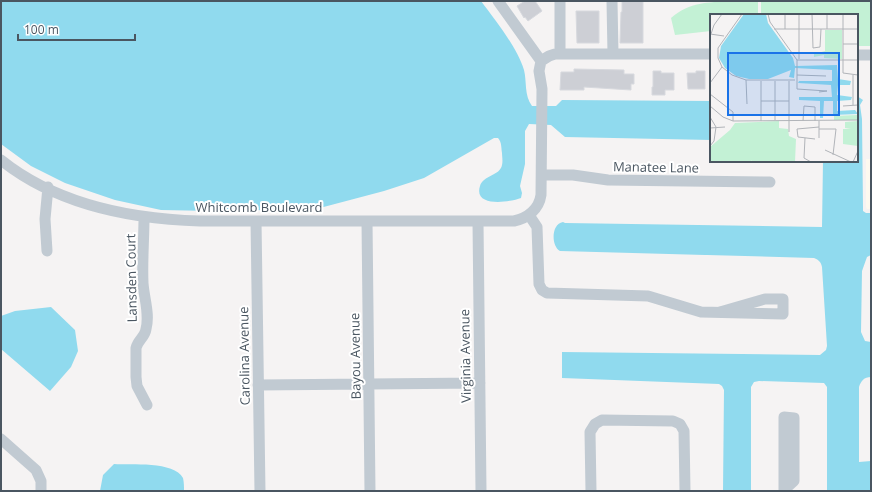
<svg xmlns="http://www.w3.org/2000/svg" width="872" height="492" font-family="'Open Sans',sans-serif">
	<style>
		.commercial { fill: #fdf9ef }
		.green { fill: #c3f1d5 }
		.water { fill: #90daee }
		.building { fill: #cdcfd5; stroke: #d7d9de }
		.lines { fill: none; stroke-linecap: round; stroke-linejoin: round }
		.minor { stroke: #c1cad2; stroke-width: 11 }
		.labels { text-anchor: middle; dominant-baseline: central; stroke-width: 4; stroke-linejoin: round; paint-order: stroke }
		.street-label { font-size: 13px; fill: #4a5661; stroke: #fff }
		.inset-road { fill: none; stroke: #b1b4b9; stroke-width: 1 }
		.view { fill: #1a73e8; fill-opacity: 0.15; stroke: #1a73e8; stroke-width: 2 }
		.inset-edge { fill: none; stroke: #4a5661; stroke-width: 2 }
	</style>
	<rect width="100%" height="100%" fill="#f5f3f3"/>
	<path class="commercial" d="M866 159H871V209H867L866 207Z"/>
	<path class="green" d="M731 1H758V15H711V31L675 35 671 18C691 1 707 3 731 1Z
		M761 1H871V46H857V15H761Z"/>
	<path class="water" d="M1 1H481C495 20 517 47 524 70 527 82 524 95 532 106H556L562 100 711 101V140L565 137 551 125 529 124 525 131V164L520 186 522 193 521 198C511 202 473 208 480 186 483 175 500 176 502 165 503 161 502 156 502 153 501 147 502 143 498 138H494L424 178 384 191 316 209 213 211 161 210 115 200 65 183 31 166 1 144Z
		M857 96 863 100 860 105 862 119 863 208V211L866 213H871V255L867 257 862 271 861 332 865 341 871 342V377C864 377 861 381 859 387V462L871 461V491H827V387L824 383 759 381 754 382 751 387V491H723L724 390 722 386 719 384 562 378V352L820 355 826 350 827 346 822 267C821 262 819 260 814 258L560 251C551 246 551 224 563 222L565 223 822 227 823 161H857Z
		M51 307 75 330 78 351 71 367 50 391 1 349V316L15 311Z
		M114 464C131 465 174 461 183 478 184 482 184 487 184 491H100L103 475Z"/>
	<path class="building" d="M525 1H535L542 11 528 21 525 17 524 18 517 6Z
		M622 1H643V43H620L621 12H622Z
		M576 11H599V43H577Z
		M574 69 624 70V74H634V84H631V90L584 87V90H560L561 72H574Z
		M653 71H661V73H674V90H665V95H652V87H653Z
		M696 71H705V89H688L687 73H696Z"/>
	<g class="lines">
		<path class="minor" d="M498 1 541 61
			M560 1V54
			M612 1 613 54
			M857 55H871
			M541 61 549 56 555 54H711
			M1 160C56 204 131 219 200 221H514C528 218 539 209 541 195L542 89 539 71 541 61
			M542 175H573L608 180 770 182
			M529 215 537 227 539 284 542 290 547 293 648 296 701 312 783 314V299H765L720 312
			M144 217C144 239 142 261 143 283 144 298 150 314 146 329 145 337 138 340 136 348V377L137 386 147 405
			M256 221 260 491
			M367 221 370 491
			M478 222 481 491
			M47 251 45 219 48 187
			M258 385 480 383
			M1 439 36 470 41 481V491
			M591 491 590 432 595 424 602 420 673 421 680 424 684 431 685 491
			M784 491V417L794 418V481L784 490"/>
	</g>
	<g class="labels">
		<g class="street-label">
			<text transform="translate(656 167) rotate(1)">Manatee Lane</text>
			<text x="259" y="207">Whitcomb Boulevard</text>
			<text transform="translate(131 278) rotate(-91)">Lansden Court</text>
			<text transform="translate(244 356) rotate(-91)">Carolina Avenue</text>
			<text transform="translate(355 356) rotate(-91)">Bayou Avenue</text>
			<text transform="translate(465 356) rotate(-91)">Virginia Avenue</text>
		</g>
	</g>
	<g transform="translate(710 14)">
		<rect width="148" height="148" fill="#f5f3f3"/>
		<path d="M115 16H132V45L114 44V41L104 43V40L115 37ZM147 101 148 106H124V102ZM69 107V114L78 115 79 122 86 125 85 148H42V146L41 148H0V133L20 116 25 109ZM148 107V132L133 130V115H141L135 114V108Z" fill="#c3f1d5"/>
		<path d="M34 0H56L58 9 83 44 85 52 127 51 128 65 141 67 140 71H128L127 81 142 83 141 86 127 87V97L145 96 148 100 123 101V87H114L113 104H110V87L89 86V83H122L121 71 88 69 89 67H122V56L85 54 84 64 79 63 81 56 58 65H39L26 62 15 54 9 44 11 32Z" fill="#90daee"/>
		<path class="inset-road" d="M32 0 8 34V44L12 53 22 61 36 66H85M58 0 60 8 87 46M75 0V15M89 0V45M102 0 103 34 110 33 111 15M117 0V15M133 0V59L148 61M64 15H148M0 20 14 22M1 20 4 11 12 0M133 30H148M87 46V75L117 77 109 78M87 46H148M87 61 116 62M143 61V91M36 66 37 90M51 67V107M65 67V106M79 67V118M0 69 12 53M0 80 23 98V107M51 87H79M0 92 13 103 23 107 148 106M133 92 148 91M0 103 6 113 4 127 0 132M93 107 94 92 105 93V107M0 114 15 113M109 115H126L123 141M95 124 94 144 101 148M109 124V107M105 125 88 123 87 115 109 113M115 136 141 148M143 148 148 137"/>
		<path class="view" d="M18 39H129V101H18Z"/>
		<rect width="148" height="148" class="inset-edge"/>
	</g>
	<rect width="872" height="492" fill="none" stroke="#4a5661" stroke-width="4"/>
	<path d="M18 34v6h117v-6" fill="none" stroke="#4a5661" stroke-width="2"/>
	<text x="24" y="34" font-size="12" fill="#4a5661" stroke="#ffffff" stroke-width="3" paint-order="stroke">100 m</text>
</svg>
